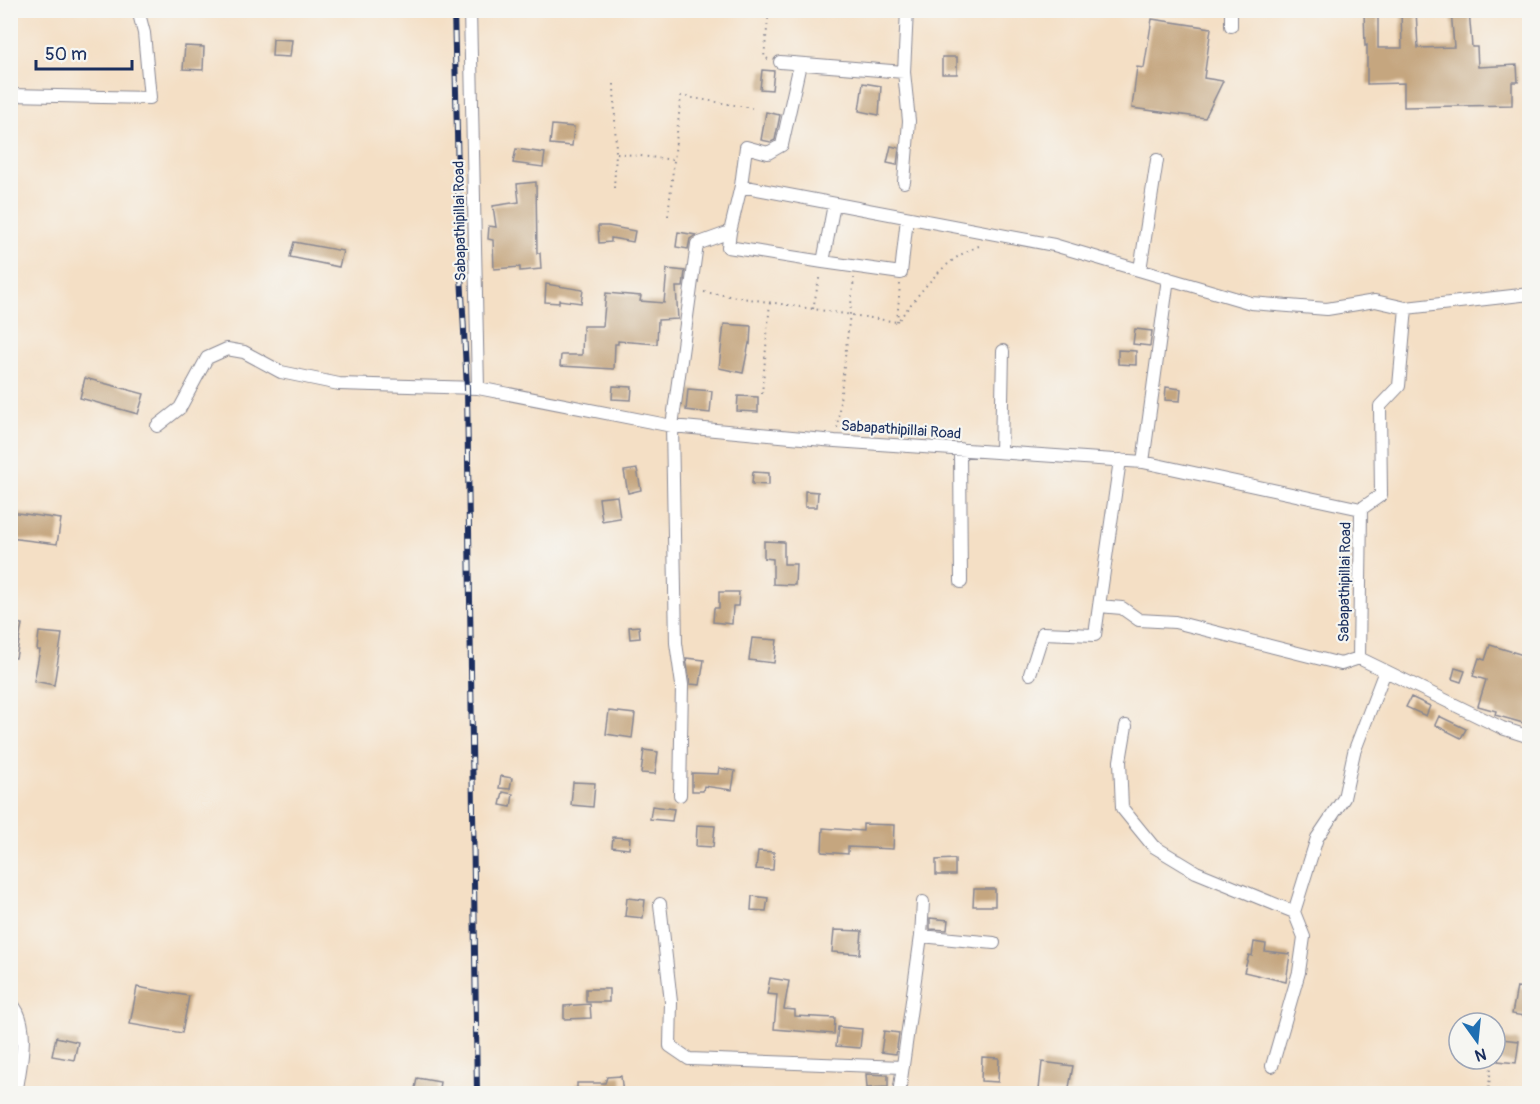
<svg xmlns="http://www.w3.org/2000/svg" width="1540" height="1104" font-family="Pangolin,sans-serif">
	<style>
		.building { fill: #c5a67f }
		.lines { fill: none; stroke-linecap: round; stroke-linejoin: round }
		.minor-casing { stroke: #888792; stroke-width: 14 }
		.path { stroke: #888792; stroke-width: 2; stroke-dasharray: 1.5 4.5; stroke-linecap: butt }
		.minor { stroke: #fff; stroke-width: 12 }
		.rail-casing { stroke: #1b2f5e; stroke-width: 6 }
		.rail { stroke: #f6f6f2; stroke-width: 4; stroke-dasharray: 11; stroke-linecap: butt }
		.labels { text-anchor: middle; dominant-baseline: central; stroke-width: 4.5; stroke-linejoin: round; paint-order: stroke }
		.street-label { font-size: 15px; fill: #1b2f5e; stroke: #f6f6f2 }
	</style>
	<rect width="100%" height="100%" fill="#f6f6f2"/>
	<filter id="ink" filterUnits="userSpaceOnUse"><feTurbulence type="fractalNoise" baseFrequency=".0167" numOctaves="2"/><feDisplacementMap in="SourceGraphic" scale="12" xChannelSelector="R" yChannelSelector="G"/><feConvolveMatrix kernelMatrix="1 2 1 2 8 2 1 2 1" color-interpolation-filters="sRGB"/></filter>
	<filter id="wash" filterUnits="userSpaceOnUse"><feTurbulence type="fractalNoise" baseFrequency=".008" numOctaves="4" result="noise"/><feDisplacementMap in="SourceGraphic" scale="24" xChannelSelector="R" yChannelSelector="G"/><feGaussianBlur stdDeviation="1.35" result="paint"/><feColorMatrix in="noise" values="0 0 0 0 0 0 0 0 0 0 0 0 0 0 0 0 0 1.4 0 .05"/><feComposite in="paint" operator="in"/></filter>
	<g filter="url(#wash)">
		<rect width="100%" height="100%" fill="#f4dfc5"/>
		<g id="blocks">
			<path class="building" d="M1364 10H1378V48H1402L1401 10H1416L1418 48 1454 47 1451 10H1469L1472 47H1477L1478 67 1517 65 1518 82H1512V105L1404 107V83L1367 84V45L1365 46Z
				M1152 19 1211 28 1204 78 1223 81 1205 118 1132 108 1137 67 1144 68Z
				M273 39 292 40 290 57 272 56Z
				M185 46 204 47 203 70 183 69Z
				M942 57H957V74H942Z
				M762 70 774 71 772 90 760 89Z
				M863 83 881 86 879 115 859 111Z
				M766 112 780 115 775 140 771 142 761 140Z
				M552 125 574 127 572 146 550 144Z
				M891 146 899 148 897 165 887 163Z
				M516 149 545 153 543 167 513 163Z
				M536 182 537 253H540L541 269 520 271V267L494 269 493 240 488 239 489 226 496 227 493 206 519 202 517 184Z
				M598 226H608L635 231 633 242 611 238V242L599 243Z
				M678 232 696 235 690 239 688 249 676 247Z
				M294 242 343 251 339 267 290 257Z
				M667 269 685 271 683 287H676L678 319 658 320 657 344 618 341V344H615L614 369 560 366 561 355H582L583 326H603L606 293 641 296 640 301 664 303Z
				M546 284 583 290 581 303 559 300V303L545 302Z
				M724 324 751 326 750 344 749 343 743 373 719 368Z
				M1135 329 1152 331 1150 346 1133 344Z
				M1118 350 1136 351V365L1118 364Z
				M85 378 144 394 138 414 80 398Z
				M613 386 632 387 631 400 612 399Z
				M1166 387 1181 389 1180 401 1165 400Z
				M688 389 712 391 710 413 686 410Z
				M738 396 758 397V412L737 411Z
				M637 469 641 490 628 493 624 471Z
				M753 472 769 473V485L752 484Z
				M805 491 818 492 817 507H805Z
				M617 496 620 518 602 521 599 498Z
				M10 512 61 519 57 544 10 538Z
				M764 541 784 542V564H796L795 585 773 584V559L764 558Z
				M719 592H739L738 606H733L732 624 713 622 714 608H719Z
				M10 622 22 624 16 658H10Z
				M639 626 640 638 630 639 629 627Z
				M39 632 62 634 54 685 34 681 40 650H37Z
				M752 638 777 640 774 663 749 660Z
				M1490 645 1530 657V725L1495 715 1496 711 1478 706 1486 680 1473 676 1479 658 1485 660Z
				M686 658 704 660 700 685 690 684Z
				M1455 668 1465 671 1461 682 1452 679Z
				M1411 697 1430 706 1426 716 1406 707Z
				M609 711 635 714 632 738 606 734Z
				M1439 716 1466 729 1461 738 1435 725Z
				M644 750 658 752 655 774 641 773Z
				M719 768 735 771 732 790 704 786 703 791H692V773L718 774Z
				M501 776 512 778 510 789 499 788Z
				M573 782 595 783 593 807 571 805Z
				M503 792 513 794 511 807 500 805Z
				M652 806 674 809 672 821 650 819Z
				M863 824 894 825 893 849 848 847V854L822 852 823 828 863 831Z
				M697 825 715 826 713 847 696 846Z
				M613 837 630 838 629 849 612 847Z
				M758 851 774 852 773 870 756 869Z
				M955 859V875H936V860Z
				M974 889H995V906H973Z
				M752 896 768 898 766 911 751 910Z
				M627 898 645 900 643 918 625 916Z
				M930 918 948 920 947 930 930 929Z
				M834 930 862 931 860 954 832 952Z
				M1254 942 1266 944 1265 951 1290 954 1286 982 1244 972 1249 955 1252 956Z
				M770 978 789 981 784 1009 795 1010V1016L835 1018 834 1034 774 1029 777 995 767 994Z
				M137 987 189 996 182 1033 130 1024Z
				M1517 987 1530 989V1017L1512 1014Z
				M586 989H609V1002H586Z
				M590 1004 591 1018 564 1019V1006Z
				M838 1027 862 1029 860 1048 836 1046Z
				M884 1031 899 1033 896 1054 881 1052Z
				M56 1037 78 1042 74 1060 52 1056Z
				M1501 1039 1519 1041 1516 1063 1498 1061Z
				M982 1057 999 1058 998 1082 981 1081Z
				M1042 1062 1073 1066 1068 1093 1039 1090Z
				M866 1074 888 1075V1087L867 1088Z
				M621 1076 623 1094H577V1083H605L607 1077Z
				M417 1078 440 1082 438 1094H414Z"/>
		</g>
	</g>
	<g filter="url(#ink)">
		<use href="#blocks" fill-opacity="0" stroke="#888792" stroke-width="1.5"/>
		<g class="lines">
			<defs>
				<path id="minor" d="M470 10 478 388 672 426 835 441 1143 462 1361 509 1359 658 1502 728 1530 737
					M1231 26V10
					M780 62 904 72
					M10 95 150 98 144 33 138 10
					M904 182 909 121 904 72 907 10
					M741 186 746 147 768 153 782 145 800 64
					M730 232 728 247 823 262 834 204
					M823 262 901 273 907 218
					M1140 270 1157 160
					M157 426 180 408 207 358 227 349 244 352 281 372 339 384 478 388
					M960 449 961 582
					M1001 452 1003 351
					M1120 460 1099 606 1122 608 1139 620 1175 622 1341 664 1359 658
					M1143 462 1168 278
					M1361 509 1381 495 1380 406 1399 386 1406 308
					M1030 674 1043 633 1095 635 1099 606
					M1126 726 1120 761 1122 808 1153 846 1196 872 1294 912 1317 838 1344 798 1354 752 1385 671
					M680 795 682 685 676 643 672 426 697 244 730 232 741 186 1054 245 1251 303 1327 309 1375 301 1406 308 1530 294
					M660 904 671 1002 670 1046 689 1059 903 1067
					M921 936 923 902
					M10 1002C32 1022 20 1067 16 1094
					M1272 1066 1299 972 1304 937 1294 912
					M899 1094 921 936 994 943"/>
			</defs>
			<use href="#minor" class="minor-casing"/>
			<path class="path" d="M768 59 764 57 769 10
				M614 84 616 153
				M614 188 616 153 674 160
				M668 216 681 96 752 108
				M900 284 897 322C921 292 944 257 982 245
				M704 292 897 322
				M813 309 820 274
				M762 394 770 302
				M837 428 854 278
				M1488 1094 1492 1059"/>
			<use href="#minor" class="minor"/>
			<defs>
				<path id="rail" d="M454 10 460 256 467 388 477 1094"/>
			</defs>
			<use href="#rail" class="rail-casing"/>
			<use href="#rail" class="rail"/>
		</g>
	</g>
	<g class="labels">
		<g class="street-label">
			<text transform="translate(460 221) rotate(-91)">Sabapathipillai Road</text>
			<text transform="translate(901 430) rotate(4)">Sabapathipillai Road</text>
			<text transform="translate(1345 582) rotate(-89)">Sabapathipillai Road</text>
		</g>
	</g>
	<rect width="1540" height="1104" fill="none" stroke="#f6f6f2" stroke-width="36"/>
	<g transform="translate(1477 1041) rotate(165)"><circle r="28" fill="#f6f6f2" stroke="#9ea6b7" stroke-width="1.5"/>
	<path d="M0-4.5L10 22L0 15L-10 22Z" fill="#1f6fb2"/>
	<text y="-9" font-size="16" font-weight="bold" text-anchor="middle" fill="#1b2f5e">N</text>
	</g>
	<path d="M36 60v9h96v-9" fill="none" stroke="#1b2f5e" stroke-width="3"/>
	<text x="45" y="60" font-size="18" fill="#1b2f5e" stroke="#f6f6f2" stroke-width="4.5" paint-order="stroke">50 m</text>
</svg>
